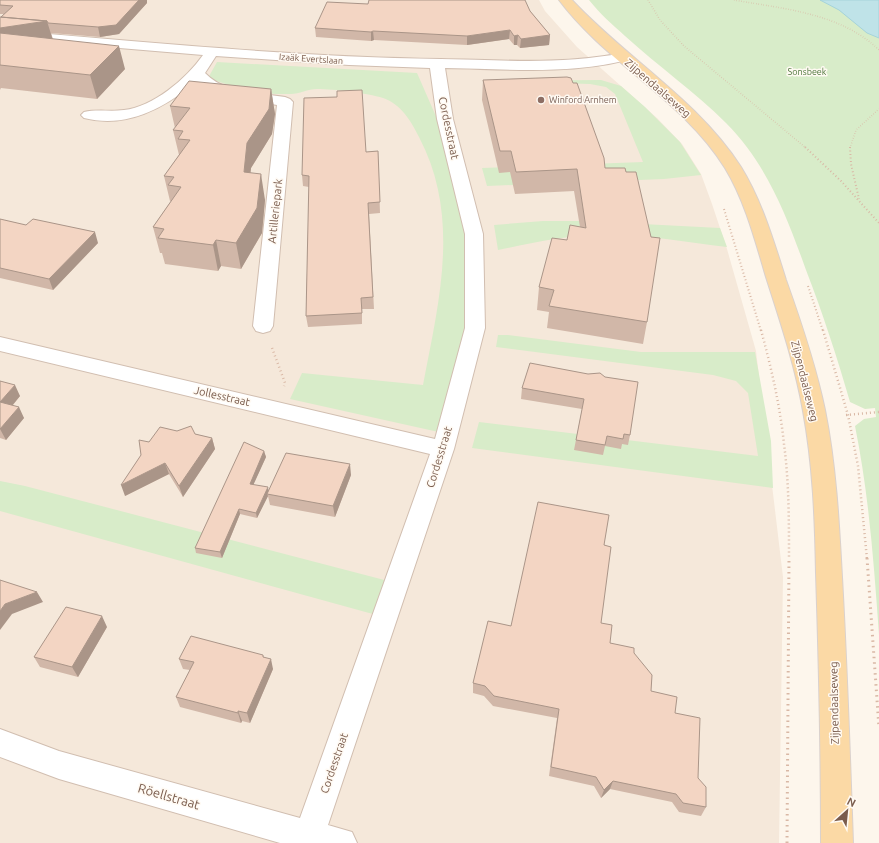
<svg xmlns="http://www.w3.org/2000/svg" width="879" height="843" font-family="Ubuntu,sans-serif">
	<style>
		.residential { fill: #f5e8da }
		.green { fill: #d8ecc9 }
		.water { fill: #bfe3e8; stroke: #a5d3da }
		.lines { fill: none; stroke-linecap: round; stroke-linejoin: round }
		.minor-casing { stroke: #d1beb0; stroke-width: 2 }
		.major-casing { stroke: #dad1cd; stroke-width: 2 }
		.path-far3 { stroke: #d9b8a5; stroke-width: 1.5; stroke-dasharray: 0.5 2; stroke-linecap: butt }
		.path-far2 { stroke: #d9b8a5; stroke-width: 2; stroke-dasharray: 1 2.5; stroke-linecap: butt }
		.path-far1 { stroke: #d9b8a5; stroke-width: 2.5; stroke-dasharray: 1 3; stroke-linecap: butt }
		.path { stroke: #d9b8a5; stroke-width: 3; stroke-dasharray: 1.5 4; stroke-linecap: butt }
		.minor { fill: #fff; fill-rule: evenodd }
		.major { fill: #fbd9a5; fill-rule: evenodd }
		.wall { fill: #d1b7a8 }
		.shaded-wall { fill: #aa9588 }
		.building { fill: #f3d5c3; stroke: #aa9588 }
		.education-dot { fill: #8d6e63; stroke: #fffaf3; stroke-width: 1.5 }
		.labels { text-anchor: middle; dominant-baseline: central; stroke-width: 3; stroke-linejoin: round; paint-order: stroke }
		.far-street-label { font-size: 9px; fill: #7a5c4d; stroke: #fffaf3 }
		.far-park-label { font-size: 9px; fill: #537a41; stroke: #fffaf3 }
		.far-education-label { font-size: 9px; fill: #785e54; stroke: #fffaf3; text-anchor: start }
		.street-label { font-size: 11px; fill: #7a5c4d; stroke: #fffaf3 }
		.near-street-label { font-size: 13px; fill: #7a5c4d; stroke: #fffaf3 }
	</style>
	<rect width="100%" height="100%" fill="#fdf6ec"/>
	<path class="residential" d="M0 0H539L545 11 577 47 657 118 682 144 701 174 712 204 727 249 756 351 783 577 779 843H0Z"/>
	<path class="green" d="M589 0H879V635C874 565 869 495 855 426L864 419 876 417 875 408 865 409 850 402C837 357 823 314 806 270 787 217 767 164 726 123 695 92 658 66 625 36 613 25 600 14 589 0Z
		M217 62 417 73 442 130 464 187 473 308 443 433 290 399 302 373 423 385C439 301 461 217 419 137 411 121 401 104 383 98 367 93 334 89 317 89 308 89 299 94 291 94 260 95 237 88 208 78Z
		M601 80 621 86 645 107 680 142 701 175 664 179 487 186 482 168 643 162 615 94 606 87 590 84 485 81Z
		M543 221H584L720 228 727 247C686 242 643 234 601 235 566 235 532 243 498 250L494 225Z
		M498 335H508L641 352H755L771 441 773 488 472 448 479 422 758 456 748 393 736 381 713 375 496 347Z
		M0 481 25 486 392 582 380 616 0 511Z"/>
	<path class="water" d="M820 0H879V38L867 33 839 10Z"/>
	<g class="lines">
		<defs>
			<path id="minor" d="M0 30C147 42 293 57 441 59 502 60 562 65 622 53L627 54 629 57 627 60C567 75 506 69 445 68L453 119 483 234 485 328 454 449 328 825 352 832 357 843H280L59 779 0 757V729L59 751 300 818 430 454 0 351V337L435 439 465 328V234L437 119 430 68 349 65 216 56 205 73C225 94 258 93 285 97L290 99 293 102 273 326 270 331 263 333 256 331 253 326 277 105C252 101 215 101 196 82 164 108 127 129 84 118L81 115 84 112C97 109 110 112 124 110 153 107 186 79 203 55L0 38Z"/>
			<path id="major" d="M559 0H572C626 58 698 100 741 167 762 201 774 242 786 280 801 322 816 366 825 410 836 465 839 521 842 577 847 665 850 754 853 843H821C821 753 819 663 816 573 815 519 813 465 803 411 795 365 780 321 766 277 755 240 745 201 725 168 683 100 606 63 559 0Z"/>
		</defs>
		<use href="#minor" class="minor-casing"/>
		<use href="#major" class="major-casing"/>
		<path class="path-far3" d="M648 0 660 20 684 46 806 148
			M734 0C784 9 841 13 879 50
			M850 148 856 130 879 109"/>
		<path class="path-far2" d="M805 147 841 181 879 223
			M850 147 851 164 859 199
			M724 209 761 331
			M808 286 823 331"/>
		<path class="path-far1" d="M761 330C771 367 780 405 784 444 789 482 789 521 789 559
			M823 330 848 415 858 466 867 559
			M272 348 285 383 284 386
			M846 415 879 412"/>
		<path class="path" d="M867 558 879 728
			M787 843 789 558"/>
		<use href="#minor" class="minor"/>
		<use href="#major" class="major"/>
	</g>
	<path class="wall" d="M0 0H147V3L119 34 100 37 51 33 53 39 125 69 97 99 1 88 0 90V17H1L4 14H0Z
		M368 4 530 11 550 35 549 45 520 48 517 45H514L509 39 467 45 374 40 371 41 316 37 315 28Z
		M483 80 605 168 647 322 643 344 547 328 549 312 537 310 539 287 567 240 580 227 574 191 515 194 510 172 499 173 482 100Z
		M271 89 275 114 272 134 251 168 250 173 265 200 262 233 241 269 221 266 218 271 165 264 162 253H160L153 227 171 201H170L164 176 179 155 173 130 175 128 170 106Z
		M378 151 380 213 369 214 374 309H362V324L308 327 306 316 309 187 303 186 302 175 366 152Z
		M0 219 98 243 53 290 0 278Z
		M588 374 630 435 628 445 622 444 621 449 605 446 603 455 574 450 582 409 521 399 522 388Z
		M0 381 20 396 13 405 24 418 6 440 0 438Z
		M195 434 212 438 215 449 183 497 169 474 125 496 149 442Z
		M264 451 266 457 253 485 269 491 351 475 335 517 270 505 268 496 257 518 240 514 222 558 196 553 195 548Z
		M604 545 601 623 610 643 634 653 651 691 675 713 698 778 706 807 701 816 679 812 672 802 610 789 601 798 594 786 549 776 557 718 493 706 484 696 473 693V683L511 626Z
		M107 627 78 677 40 667 34 657Z
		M263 655 264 658 273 669 250 723 242 721 241 723 180 707 176 697 190 670 183 669 179 659Z"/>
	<path class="shaded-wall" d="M139 0H147V3L119 34 100 37 98 27Z
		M47 21 54 44H0V28Z
		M510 30 509 39 467 45V36Z
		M373 31 374 40 371 41V32Z
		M518 35 517 45H514V36Z
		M550 35 549 45 520 48 521 39Z
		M119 46 125 69 97 99 90 75Z
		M271 89 275 114 272 134 251 168 248 198 244 172 247 143Z
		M261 174 265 200 262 233 241 269 236 243Z
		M95 232 98 243 53 290 49 279Z
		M216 240 221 266 218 271 213 245Z
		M15 385 20 396 6 413 0 402Z
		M19 407 24 418 6 440 0 429Z
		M212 438 215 449 183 497 179 486Z
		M264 451 266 457 251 490 250 484Z
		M165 463 169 474 125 496 121 485Z
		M350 464 351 475 335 517 333 506Z
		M268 487 269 493 267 494 268 496 257 518 256 513Z
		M239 509 240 514 222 558 220 552Z
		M37 592 43 602 12 614 0 630V611L5 604Z
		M102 616 107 627 78 677 72 667Z
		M271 659 273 669 250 723 247 713Z
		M238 711 242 721 241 723 238 713Z
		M613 781 610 789 601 798 604 790Z"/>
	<path class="building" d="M0 0H139L116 25 98 27 48 23 47 21 1 17 13 6 0 5Z
		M369 0H525L530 11 550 35 521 39 518 35 514 36 510 30 467 36 373 31 371 32 315 28 327 2 368 4Z
		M0 17 47 21 0 28Z
		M0 33 119 46 90 75 0 65Z
		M567 77 571 78 573 83H577L604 158 605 168H625L626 172H636L651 237 660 238 647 322 549 306 554 290 539 287 552 238 567 240 570 225 586 228 577 169 516 172 511 151H500L483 80Z
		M189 81 271 89 269 109 247 143 244 172 261 174 257 208 236 243 216 240 213 245 158 238 164 229 153 227 181 187 168 185 174 177 164 176 190 140 178 139 183 131 173 130 190 108 170 106Z
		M362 90 366 152 378 151 380 202 368 203 373 297 361 298 362 313 306 316 309 176 302 175 304 98 337 97V91Z
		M0 219 26 225 33 219 95 232 49 279 0 268Z
		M530 363 588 374 600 373 605 377 638 382 630 435 624 434 623 439 607 436 605 445 576 440 584 399 522 388Z
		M0 381 15 385 0 402 19 407 0 429Z
		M191 426 195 434 212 438 179 486 165 463 121 485 141 455 139 440 149 442 160 427 177 431Z
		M244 442 264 451 250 484 268 487 256 513 239 509 220 552 195 548Z
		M286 453 350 464 333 506 267 494Z
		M538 502 609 515 604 545 611 547 601 623 612 625 610 643 634 648V653L652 675 651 691 677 697 675 713 700 718 698 778 706 787V807L683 803 676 794 613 781 604 790 596 777 551 767 559 709 494 696 485 686 473 683 488 621 511 626Z
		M0 580 37 592 5 604 0 611Z
		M66 607 102 616 72 667 34 657Z
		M191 636 263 655V657L271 659 247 713 238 711V713L176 697 194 662 179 659Z"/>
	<circle class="education-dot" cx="541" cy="100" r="4"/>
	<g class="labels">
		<g class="far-street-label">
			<text transform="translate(311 59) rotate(4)">Izaäk Evertslaan</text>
		</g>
		<g class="far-park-label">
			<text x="807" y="72">Sonsbeek</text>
		</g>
		<g class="far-education-label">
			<text x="549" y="100">Winford Arnhem</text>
		</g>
		<g class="street-label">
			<text transform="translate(658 88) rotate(41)">Zijpendaalseweg</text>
			<text transform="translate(449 128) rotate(78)">Cordesstraat</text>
			<text transform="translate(275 211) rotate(-84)">Artilleriepark</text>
			<text transform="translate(805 381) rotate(76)">Zijpendaalseweg</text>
			<text transform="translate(222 396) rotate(13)">Jollesstraat</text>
			<text transform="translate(439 457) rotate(-73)">Cordesstraat</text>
			<text transform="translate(834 703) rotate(-91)">Zijpendaalseweg</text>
			<text transform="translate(334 763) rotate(-71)">Cordesstraat</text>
		</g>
		<g class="near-street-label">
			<text transform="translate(169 796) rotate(16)">Röellstraat</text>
		</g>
	</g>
	<g transform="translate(847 811) rotate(27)" stroke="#fffaf3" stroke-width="3" paint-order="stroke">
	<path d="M0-3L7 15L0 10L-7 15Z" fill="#7a5c4d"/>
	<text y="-6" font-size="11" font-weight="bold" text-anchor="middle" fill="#7a5c4d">N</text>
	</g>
</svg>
